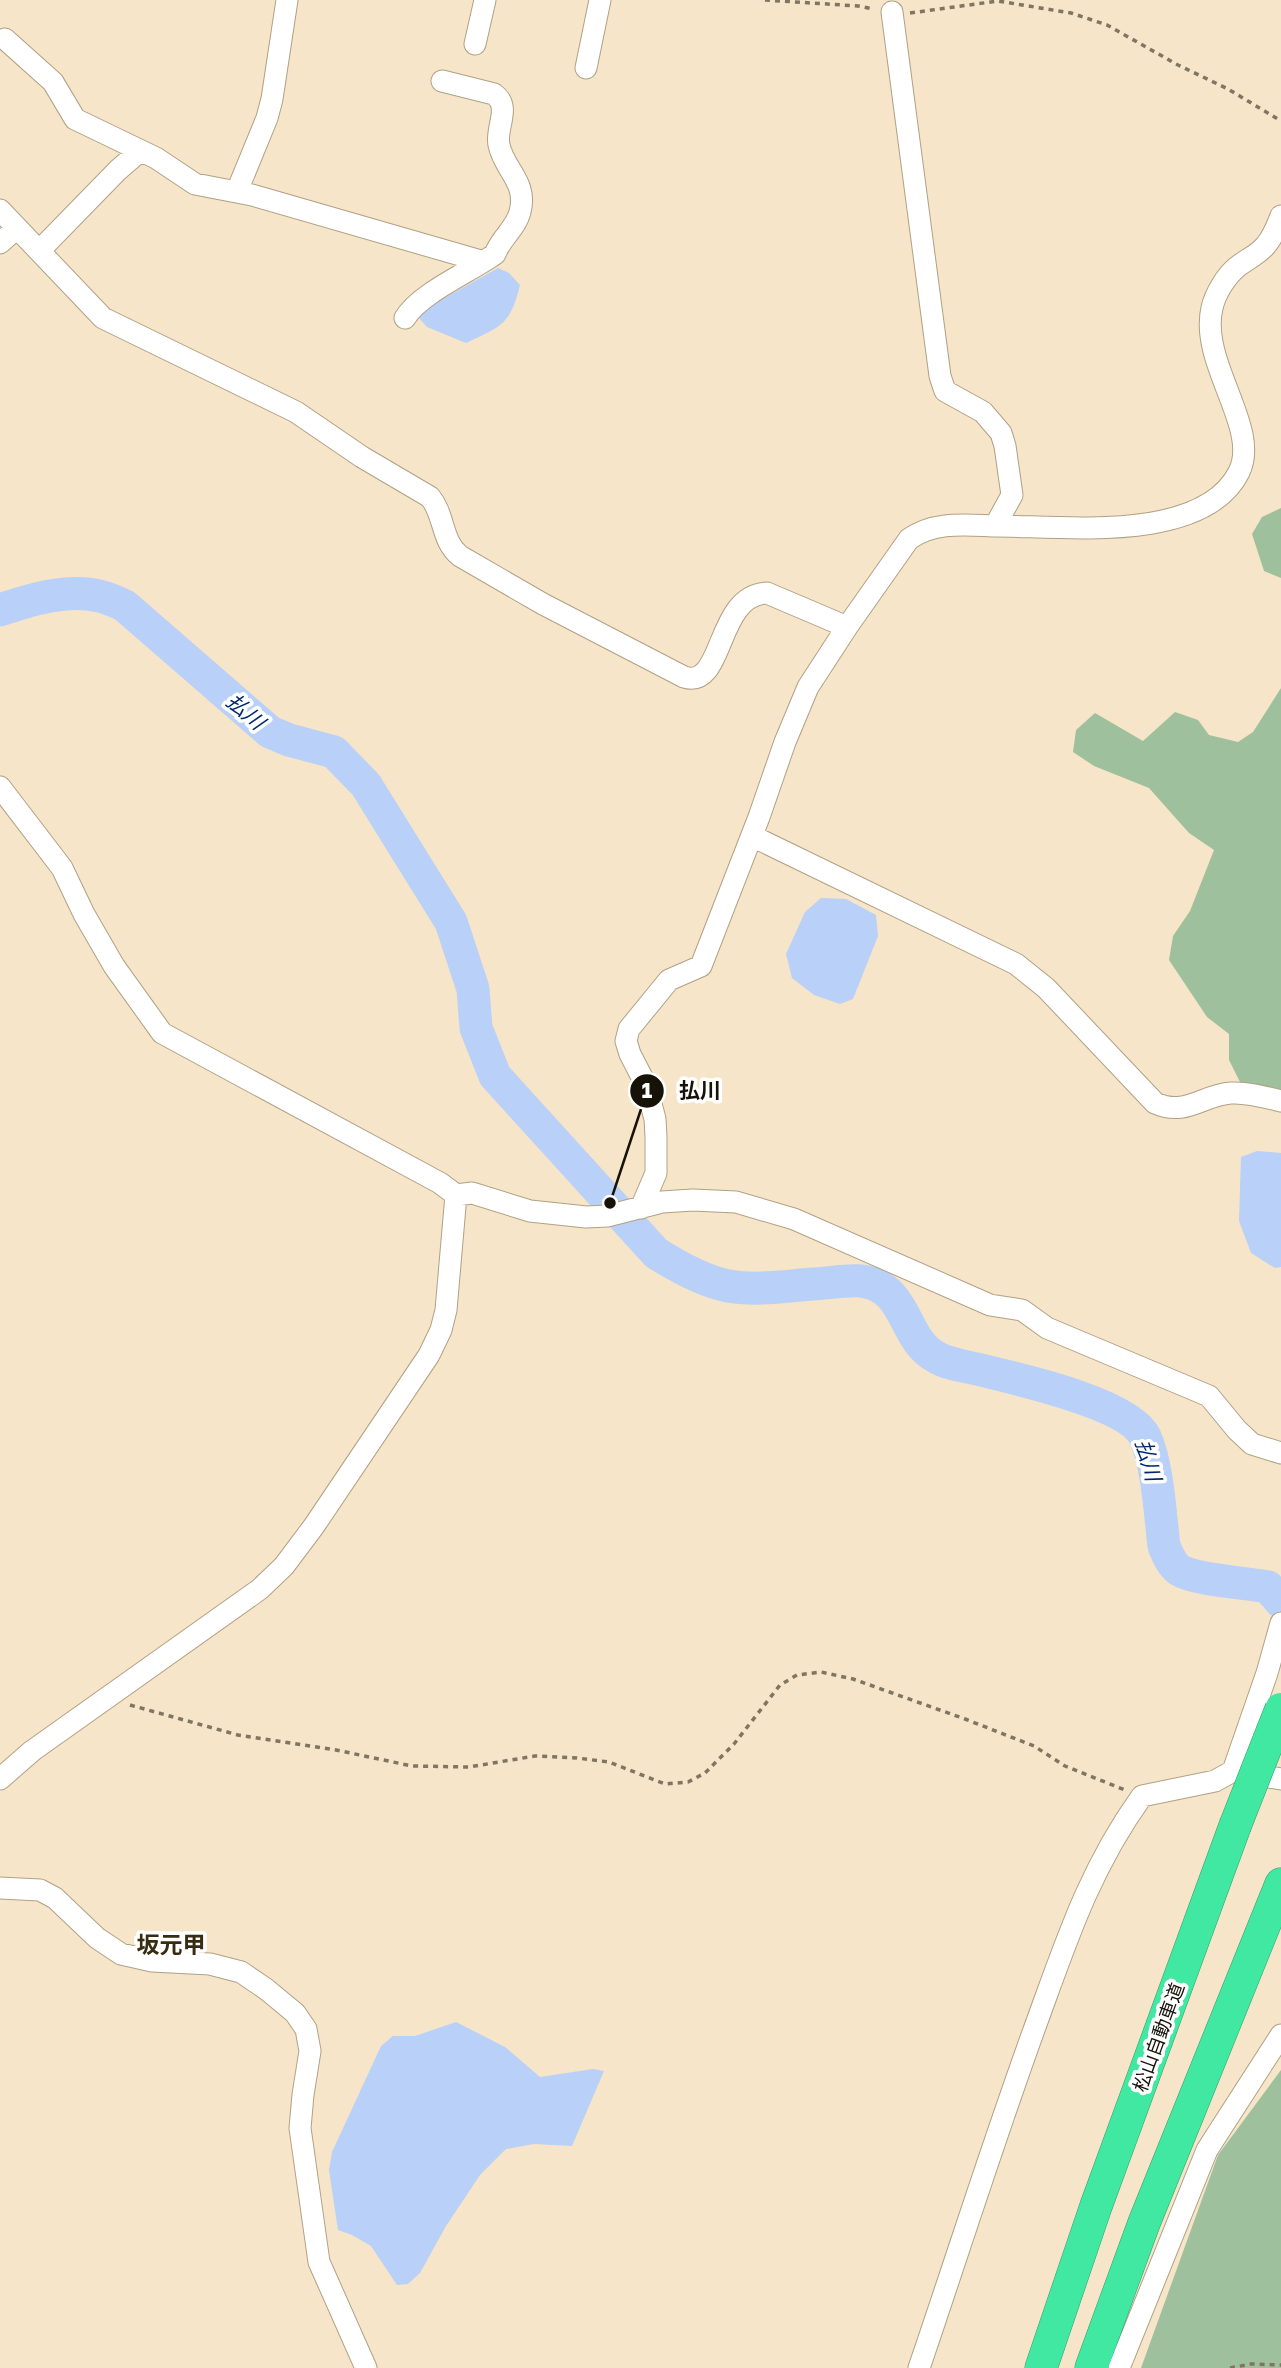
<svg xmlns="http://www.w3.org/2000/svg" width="1281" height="2368" font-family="'Golos Text','Noto Sans JP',sans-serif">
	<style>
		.green { fill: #9fc09c }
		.water { fill: #b9d0f8 }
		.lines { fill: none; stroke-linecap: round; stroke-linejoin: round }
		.river { stroke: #b9d0f8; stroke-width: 33 }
		.minor-casing { stroke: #b0a185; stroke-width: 23 }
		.highway-casing { stroke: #329d6c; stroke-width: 33 }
		.path { stroke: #807562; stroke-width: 3.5; stroke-dasharray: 5 5; stroke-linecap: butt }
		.minor { stroke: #fff; stroke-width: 21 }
		.highway { stroke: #41e8a2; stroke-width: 32 }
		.highway-bridge-casing { stroke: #329d6c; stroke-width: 33; stroke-linecap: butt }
		.highway-bridge { stroke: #41e8a2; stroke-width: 32 }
		.labels { text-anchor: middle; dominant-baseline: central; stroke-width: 7; stroke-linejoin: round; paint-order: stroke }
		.street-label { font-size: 19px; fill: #171208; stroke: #fff }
		.water-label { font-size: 21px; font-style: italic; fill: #002870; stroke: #fff }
		.quarter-label { font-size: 23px; font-weight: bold; fill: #372b12; stroke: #fff }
		.leader { fill: none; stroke: #171208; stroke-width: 2.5 }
		.callout-dot { fill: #171208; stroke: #fff; stroke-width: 2.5 }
		.mark-label { font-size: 21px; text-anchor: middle; font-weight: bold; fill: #fff }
		.callout-label { font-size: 21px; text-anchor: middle; font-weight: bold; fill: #171208; stroke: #fff; stroke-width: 7; stroke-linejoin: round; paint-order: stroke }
	</style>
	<rect width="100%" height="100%" fill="#f6e5c8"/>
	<path class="green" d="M1281 508V578L1264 571 1252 534 1262 517Z
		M1281 688V1113L1266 1090 1241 1084 1229 1060V1034L1207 1017 1169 960 1173 936 1190 911 1214 850 1189 833 1149 788 1094 766 1073 752 1076 730 1095 713 1143 741 1175 712 1198 720 1209 735 1238 742 1253 732Z
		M1281 2070V2368H1141L1218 2155Z"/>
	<path class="water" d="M498 268 509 273 520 285C510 325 502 326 466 343L427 327 418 317 425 309Z
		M821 898 846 899 876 915 878 936 853 999 840 1004 814 995 792 978 786 954 805 912Z
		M1257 1151 1281 1153V1267L1275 1268 1251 1253 1239 1221 1241 1157Z
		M456 2022 505 2047 540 2077 593 2069 604 2071 572 2146 534 2144 506 2149 480 2175 446 2226 420 2273 408 2284 397 2285 371 2246 352 2235 338 2230 329 2170 332 2152 381 2046 393 2036H415Z"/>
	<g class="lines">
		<path class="river" d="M0 610C29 600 68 588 99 596 108 598 117 602 125 606L270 732 289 740 334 752 366 785 451 922 473 989 476 1028 495 1076 656 1253C678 1267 703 1281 728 1286 756 1291 786 1286 813 1284 829 1283 846 1280 861 1281 908 1286 902 1339 936 1357 947 1364 964 1366 977 1369 1013 1378 1130 1403 1145 1437 1158 1466 1160 1514 1164 1546 1168 1555 1171 1564 1179 1570 1195 1580 1248 1583 1268 1587L1281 1602"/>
		<defs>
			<path id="minor" d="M892 12 940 376 945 391 983 412 1001 433 1005 446 1012 495 995 526
				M5 39 53 82 75 119 156 158 195 184 252 195 481 261
				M475 44 485 0
				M586 68 600 0
				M237 191 267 118 272 99 287 0
				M0 210 103 318 296 412 362 457 430 497C445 515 441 541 460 556L543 604 684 677C725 690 715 595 767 593L847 627
				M0 243 17 228
				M39 251 118 170 140 151
				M405 318C420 293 470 272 495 254 501 238 516 228 520 212 528 182 504 170 499 145 495 128 512 107 494 94L442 81
				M0 787 62 868 84 914 114 966 162 1033 440 1183 456 1195 446 1310 441 1330 429 1355 314 1526 284 1566 260 1589 32 1751 0 1779
				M752 836 1016 964 1046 988 1155 1103C1186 1117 1202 1095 1231 1093 1247 1092 1265 1097 1281 1101
				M456 1195 472 1193 530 1211 586 1217 607 1216 662 1202 693 1200 736 1202 794 1219 990 1305 1022 1310 1047 1328 1209 1396 1237 1430 1252 1444 1281 1453
				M641 1208 656 1173V1137L655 1119 646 1085 630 1054 626 1041 629 1029 669 980 701 966 759 817 785 742 808 687 847 627 909 539C935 521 965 525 996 526 1062 526 1203 544 1239 472 1261 428 1199 363 1212 308 1215 294 1226 276 1237 267 1247 259 1258 255 1266 245 1273 237 1277 226 1281 216
				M1233 1771 1267 1673 1281 1623
				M0 1888 40 1890 55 1898 97 1938 121 1954 152 1961 210 1964 241 1972 266 1989 295 2013 306 2029 310 2051 303 2095 300 2128 319 2262 366 2368
				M919 2368C959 2251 996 2133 1039 2016 1068 1936 1091 1867 1142 1796L1215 1781 1233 1771 1281 1779
				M1119 2368 1207 2150 1281 2035"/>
			<path id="highway" d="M1041 2368 1096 2206 1235 1826
				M1091 2368 1144 2223 1281 1884"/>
		</defs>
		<use href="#minor" class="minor-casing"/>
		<use href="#highway" class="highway-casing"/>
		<path class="path" d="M765 0 858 6 874 9
			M910 13 998 1 1071 13 1107 25 1178 65 1228 89 1281 121
			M130 1705 238 1735 336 1750 412 1766 469 1767 535 1756 577 1758 609 1762 665 1784 688 1782 705 1773 734 1744 780 1685 797 1675 821 1672 853 1679 965 1719 1034 1746 1065 1766 1125 1790
			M1230 2368 1251 2364 1281 2365"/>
		<use href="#minor" class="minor"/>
		<use href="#highway" class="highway"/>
		<defs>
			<path id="highway-bridge" d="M1235 1826 1281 1709"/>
		</defs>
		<use href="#highway-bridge" class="highway-bridge-casing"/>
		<use href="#highway-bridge" class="highway-bridge"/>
	</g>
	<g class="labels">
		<g class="street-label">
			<text transform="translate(1158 2037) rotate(-70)">松山自動車道</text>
		</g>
		<g class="water-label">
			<text transform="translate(246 711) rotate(41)">払川</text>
			<text transform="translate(1149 1460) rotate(74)">払川</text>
		</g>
		<g class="quarter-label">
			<text x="171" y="1944">坂元甲</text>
		</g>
	</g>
	<path class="leader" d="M610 1203L647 1091"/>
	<g class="callout-dot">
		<circle cx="610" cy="1203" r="7"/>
		<circle cx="647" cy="1091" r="18"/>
	</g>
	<g class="mark-label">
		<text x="647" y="1098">1</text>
	</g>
	<g class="callout-label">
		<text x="700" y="1098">払川</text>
	</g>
</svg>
